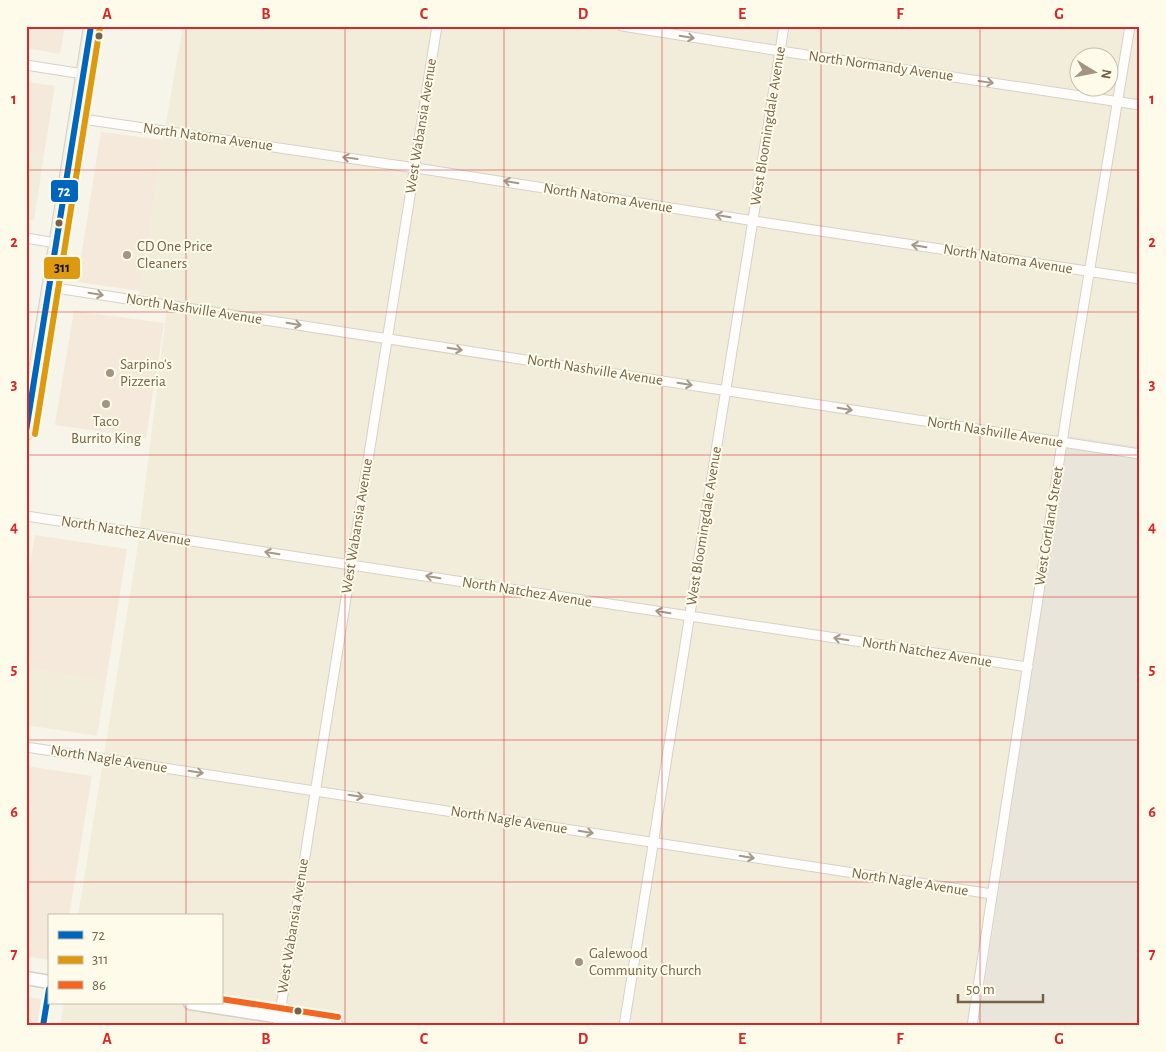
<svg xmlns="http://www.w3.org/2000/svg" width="1166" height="1052" font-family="'Alegreya Sans',sans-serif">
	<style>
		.residential { fill: #f2edda; fill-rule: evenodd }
		.commercial { fill: #f5e9db }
		.industrial { fill: #eae5db }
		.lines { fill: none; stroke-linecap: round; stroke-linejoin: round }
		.street-casing { stroke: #d6d1c8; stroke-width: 11 }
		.secondary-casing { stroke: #d4d0c5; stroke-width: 15 }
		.primary-casing { stroke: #d5d0c6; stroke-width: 16 }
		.street { stroke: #fefdfc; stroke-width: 9 }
		.secondary { stroke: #fefdfc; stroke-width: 12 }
		.primary { stroke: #f2f0e6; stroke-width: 14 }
		.bus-1-casing { stroke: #fffbeb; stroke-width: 10 }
		.bus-2-casing { stroke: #fffbeb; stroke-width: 10 }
		.bus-3-casing { stroke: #fffbeb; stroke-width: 10 }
		.bus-1 { stroke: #0065bd; stroke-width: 6 }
		.bus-2 { stroke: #dd990f; stroke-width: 6 }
		.bus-3 { stroke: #f26522; stroke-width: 6 }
		.oneway { stroke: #a49988 }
		.grid { fill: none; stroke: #d62828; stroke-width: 1; stroke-opacity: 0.55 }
		.bus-dot { fill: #74634a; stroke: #fffbeb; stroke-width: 2 }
		.poi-dot { fill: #a29682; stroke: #fffbeb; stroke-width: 2 }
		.labels { text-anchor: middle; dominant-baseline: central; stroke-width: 4; stroke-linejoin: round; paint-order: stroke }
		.street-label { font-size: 15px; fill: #74634a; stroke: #fffbeb }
		.poi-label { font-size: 15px; fill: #74634a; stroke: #fffbeb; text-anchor: start }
		.line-badge { stroke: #fffbeb; stroke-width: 2 }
		.badge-label { font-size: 14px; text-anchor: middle; font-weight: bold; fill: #fff }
		.pale-badge-label { font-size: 14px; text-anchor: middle; font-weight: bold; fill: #111 }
		.neatline { fill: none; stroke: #d62828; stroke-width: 2 }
		.grid-label { font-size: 16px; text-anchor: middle; font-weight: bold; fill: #d62828 }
	</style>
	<rect width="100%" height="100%" fill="#f7f4ea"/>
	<path class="residential" d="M183 26H1140V447L1068 437 978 1026H60L64 1003H221V916H78L137 551 168 300 139 294 141 291 163 140ZM1078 58H1108V88H1078Z
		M26 152 44 154 34 221 26 219Z
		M26 668 106 681 97 736 26 725Z"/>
	<path class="commercial" d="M26 26H65L60 54 26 48Z
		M26 82 55 86 44 154 26 152Z
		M101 132 163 140 141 291 77 282Z
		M74 311 164 323 146 438 55 425Z
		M35 535 127 549 106 681 26 668V591Z
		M26 766 92 776 69 916H49V960L26 956Z
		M26 997 41 999 37 1026H26Z"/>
	<path class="industrial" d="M1068 436 1140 447V1026H978Z"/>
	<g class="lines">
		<defs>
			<path id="street" d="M622 26 780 51 1140 105
				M26 65 83 74
				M76 118 429 170 767 223 1140 279
				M26 238 56 243
				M49 287 1140 454
				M26 516 1028 667
				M26 747 992 894
				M278 1026 437 26
				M624 1026 784 26
				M972 1026 1076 352 1130 26"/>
			<path id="secondary" d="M26 978 49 982
				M190 1003 337 1026"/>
			<path id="primary" d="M26 433 91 26"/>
		</defs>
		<use href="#street" class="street-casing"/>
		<use href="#secondary" class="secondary-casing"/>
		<use href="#primary" class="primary-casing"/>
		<use href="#street" class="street"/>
		<use href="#secondary" class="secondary"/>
		<use href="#primary" class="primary"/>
		<defs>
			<path id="bus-1" d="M26 431 91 26
				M43 1026 49 989"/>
			<path id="bus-2" d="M35 434 100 27"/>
			<path id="bus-3" d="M221 999 338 1017"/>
		</defs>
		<use href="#bus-1" class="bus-1-casing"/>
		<use href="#bus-2" class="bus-2-casing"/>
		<use href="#bus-3" class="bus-3-casing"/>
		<use href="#bus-1" class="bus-1"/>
		<use href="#bus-2" class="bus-2"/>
		<use href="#bus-3" class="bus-3"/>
	</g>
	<defs><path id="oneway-shaft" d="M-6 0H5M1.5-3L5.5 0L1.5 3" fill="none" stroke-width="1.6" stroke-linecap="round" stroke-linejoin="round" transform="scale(1.25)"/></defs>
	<g class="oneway">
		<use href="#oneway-shaft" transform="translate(687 37) rotate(9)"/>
		<use href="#oneway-shaft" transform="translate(986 82) rotate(8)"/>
		<use href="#oneway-shaft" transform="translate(350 158) rotate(-172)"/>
		<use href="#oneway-shaft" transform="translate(511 182) rotate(-171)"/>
		<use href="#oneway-shaft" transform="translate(723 216) rotate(-171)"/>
		<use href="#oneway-shaft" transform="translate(919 246) rotate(-171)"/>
		<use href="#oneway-shaft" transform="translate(96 294) rotate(9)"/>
		<use href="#oneway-shaft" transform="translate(294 324) rotate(9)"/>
		<use href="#oneway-shaft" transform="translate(455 349) rotate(9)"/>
		<use href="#oneway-shaft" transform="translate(685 384) rotate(9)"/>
		<use href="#oneway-shaft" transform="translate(845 409) rotate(9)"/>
		<use href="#oneway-shaft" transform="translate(272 553) rotate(-171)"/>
		<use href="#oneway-shaft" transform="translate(433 577) rotate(-171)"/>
		<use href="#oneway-shaft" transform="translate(663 612) rotate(-171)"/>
		<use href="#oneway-shaft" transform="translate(841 639) rotate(-171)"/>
		<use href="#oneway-shaft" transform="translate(196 772) rotate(9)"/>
		<use href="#oneway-shaft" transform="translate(356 796) rotate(9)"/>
		<use href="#oneway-shaft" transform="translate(586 832) rotate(9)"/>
		<use href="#oneway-shaft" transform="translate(747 857) rotate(9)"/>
	</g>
	<path class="grid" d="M186 26V916M345 26V1026M504 26V1026M662 26V1026M821 26V1026M980 26V1026M26 170H1140M26 312H1140M26 455H1140M26 597H1140M26 740H1140M26 882H1140M186 1003V1026"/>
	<g class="bus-dot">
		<circle cx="99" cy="36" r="4.5"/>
		<circle cx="59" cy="223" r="4.5"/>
		<circle cx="298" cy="1011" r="4.5"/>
	</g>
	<g class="poi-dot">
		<circle cx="127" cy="255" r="5"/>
		<circle cx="110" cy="373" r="5"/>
		<circle cx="106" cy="404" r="5"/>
		<circle cx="579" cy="962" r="5"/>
	</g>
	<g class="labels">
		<g class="street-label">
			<text transform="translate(881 66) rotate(8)">North Normandy Avenue</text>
			<text transform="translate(421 126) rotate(-81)">West Wabansia Avenue</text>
			<text transform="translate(768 126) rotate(-81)">West Bloomingdale Avenue</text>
			<text transform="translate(208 137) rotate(8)">North Natoma Avenue</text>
			<text transform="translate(608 198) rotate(9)">North Natoma Avenue</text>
			<text transform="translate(1008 259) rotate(9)">North Natoma Avenue</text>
			<text transform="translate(194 309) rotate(9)">North Nashville Avenue</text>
			<text transform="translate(595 370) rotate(9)">North Nashville Avenue</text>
			<text transform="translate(995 432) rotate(9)">North Nashville Avenue</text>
			<text transform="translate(357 526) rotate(-81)">West Wabansia Avenue</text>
			<text transform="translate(704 526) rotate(-81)">West Bloomingdale Avenue</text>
			<text transform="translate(1049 526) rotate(-81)">West Cortland Street</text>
			<text transform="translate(126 531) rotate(9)">North Natchez Avenue</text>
			<text transform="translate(527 592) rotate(9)">North Natchez Avenue</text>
			<text transform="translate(927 652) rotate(9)">North Natchez Avenue</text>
			<text transform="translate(109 759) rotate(9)">North Nagle Avenue</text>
			<text transform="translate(509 820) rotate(9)">North Nagle Avenue</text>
			<text transform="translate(910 882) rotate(9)">North Nagle Avenue</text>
			<text transform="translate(293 926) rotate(-81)">West Wabansia Avenue</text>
		</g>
		<g class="poi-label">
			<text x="137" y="246">CD One Price<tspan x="137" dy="17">Cleaners</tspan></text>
			<text x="120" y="364">Sarpino's<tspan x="120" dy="17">Pizzeria</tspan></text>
			<text x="106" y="421" text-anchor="middle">Taco<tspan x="106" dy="17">Burrito King</tspan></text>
			<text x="589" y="953">Galewood<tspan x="589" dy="17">Community Church</tspan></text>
		</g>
	</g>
	<g class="line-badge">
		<rect x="50" y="179" width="29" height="24" rx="5" fill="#0065bd"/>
		<rect x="43" y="256" width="38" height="24" rx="5" fill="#dd990f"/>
	</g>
	<g class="badge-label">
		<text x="64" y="196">72</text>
	</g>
	<g class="pale-badge-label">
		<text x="62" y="272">311</text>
	</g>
	<rect width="1166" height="1052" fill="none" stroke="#fffbeb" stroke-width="55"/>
	<rect x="48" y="914" width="175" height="90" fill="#fffbeb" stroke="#c7beab"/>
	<rect x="58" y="931" width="25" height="8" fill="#0065bd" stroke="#c7beab"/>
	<text x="92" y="940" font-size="15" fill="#74634a">72</text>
	<rect x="58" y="956" width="25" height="8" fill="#dd990f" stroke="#c7beab"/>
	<text x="92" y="964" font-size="15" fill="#74634a">311</text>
	<rect x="58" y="981" width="25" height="8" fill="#f26522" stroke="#c7beab"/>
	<text x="92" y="990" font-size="15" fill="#74634a">86</text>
	<g transform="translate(1094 72) rotate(100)"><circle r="24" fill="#fffbeb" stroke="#c7beab"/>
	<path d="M0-4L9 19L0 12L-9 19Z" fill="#a29682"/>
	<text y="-8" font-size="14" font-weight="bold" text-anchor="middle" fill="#74634a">N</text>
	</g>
	<path d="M958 994v8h85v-8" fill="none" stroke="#74634a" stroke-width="2.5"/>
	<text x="966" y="994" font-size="15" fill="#74634a" stroke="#fffbeb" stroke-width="4" paint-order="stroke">50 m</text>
	<rect x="28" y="28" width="1110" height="996" class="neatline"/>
	<g class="grid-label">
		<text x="107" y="19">A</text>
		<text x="266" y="19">B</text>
		<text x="424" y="19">C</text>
		<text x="583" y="19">D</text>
		<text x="742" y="19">E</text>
		<text x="900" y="19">F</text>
		<text x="1059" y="19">G</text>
		<text x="14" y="104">1</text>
		<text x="1152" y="104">1</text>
		<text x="14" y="247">2</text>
		<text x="1152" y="247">2</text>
		<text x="14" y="389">3</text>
		<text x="1152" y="389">3</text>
		<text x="14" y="532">4</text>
		<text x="1152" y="532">4</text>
		<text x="14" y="674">5</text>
		<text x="1152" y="674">5</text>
		<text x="14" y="817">6</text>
		<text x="1152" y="817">6</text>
		<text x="14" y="959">7</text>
		<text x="1152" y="959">7</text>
		<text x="107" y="1044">A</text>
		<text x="266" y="1044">B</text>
		<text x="424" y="1044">C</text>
		<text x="583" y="1044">D</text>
		<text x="742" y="1044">E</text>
		<text x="900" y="1044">F</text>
		<text x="1059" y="1044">G</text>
	</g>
</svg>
